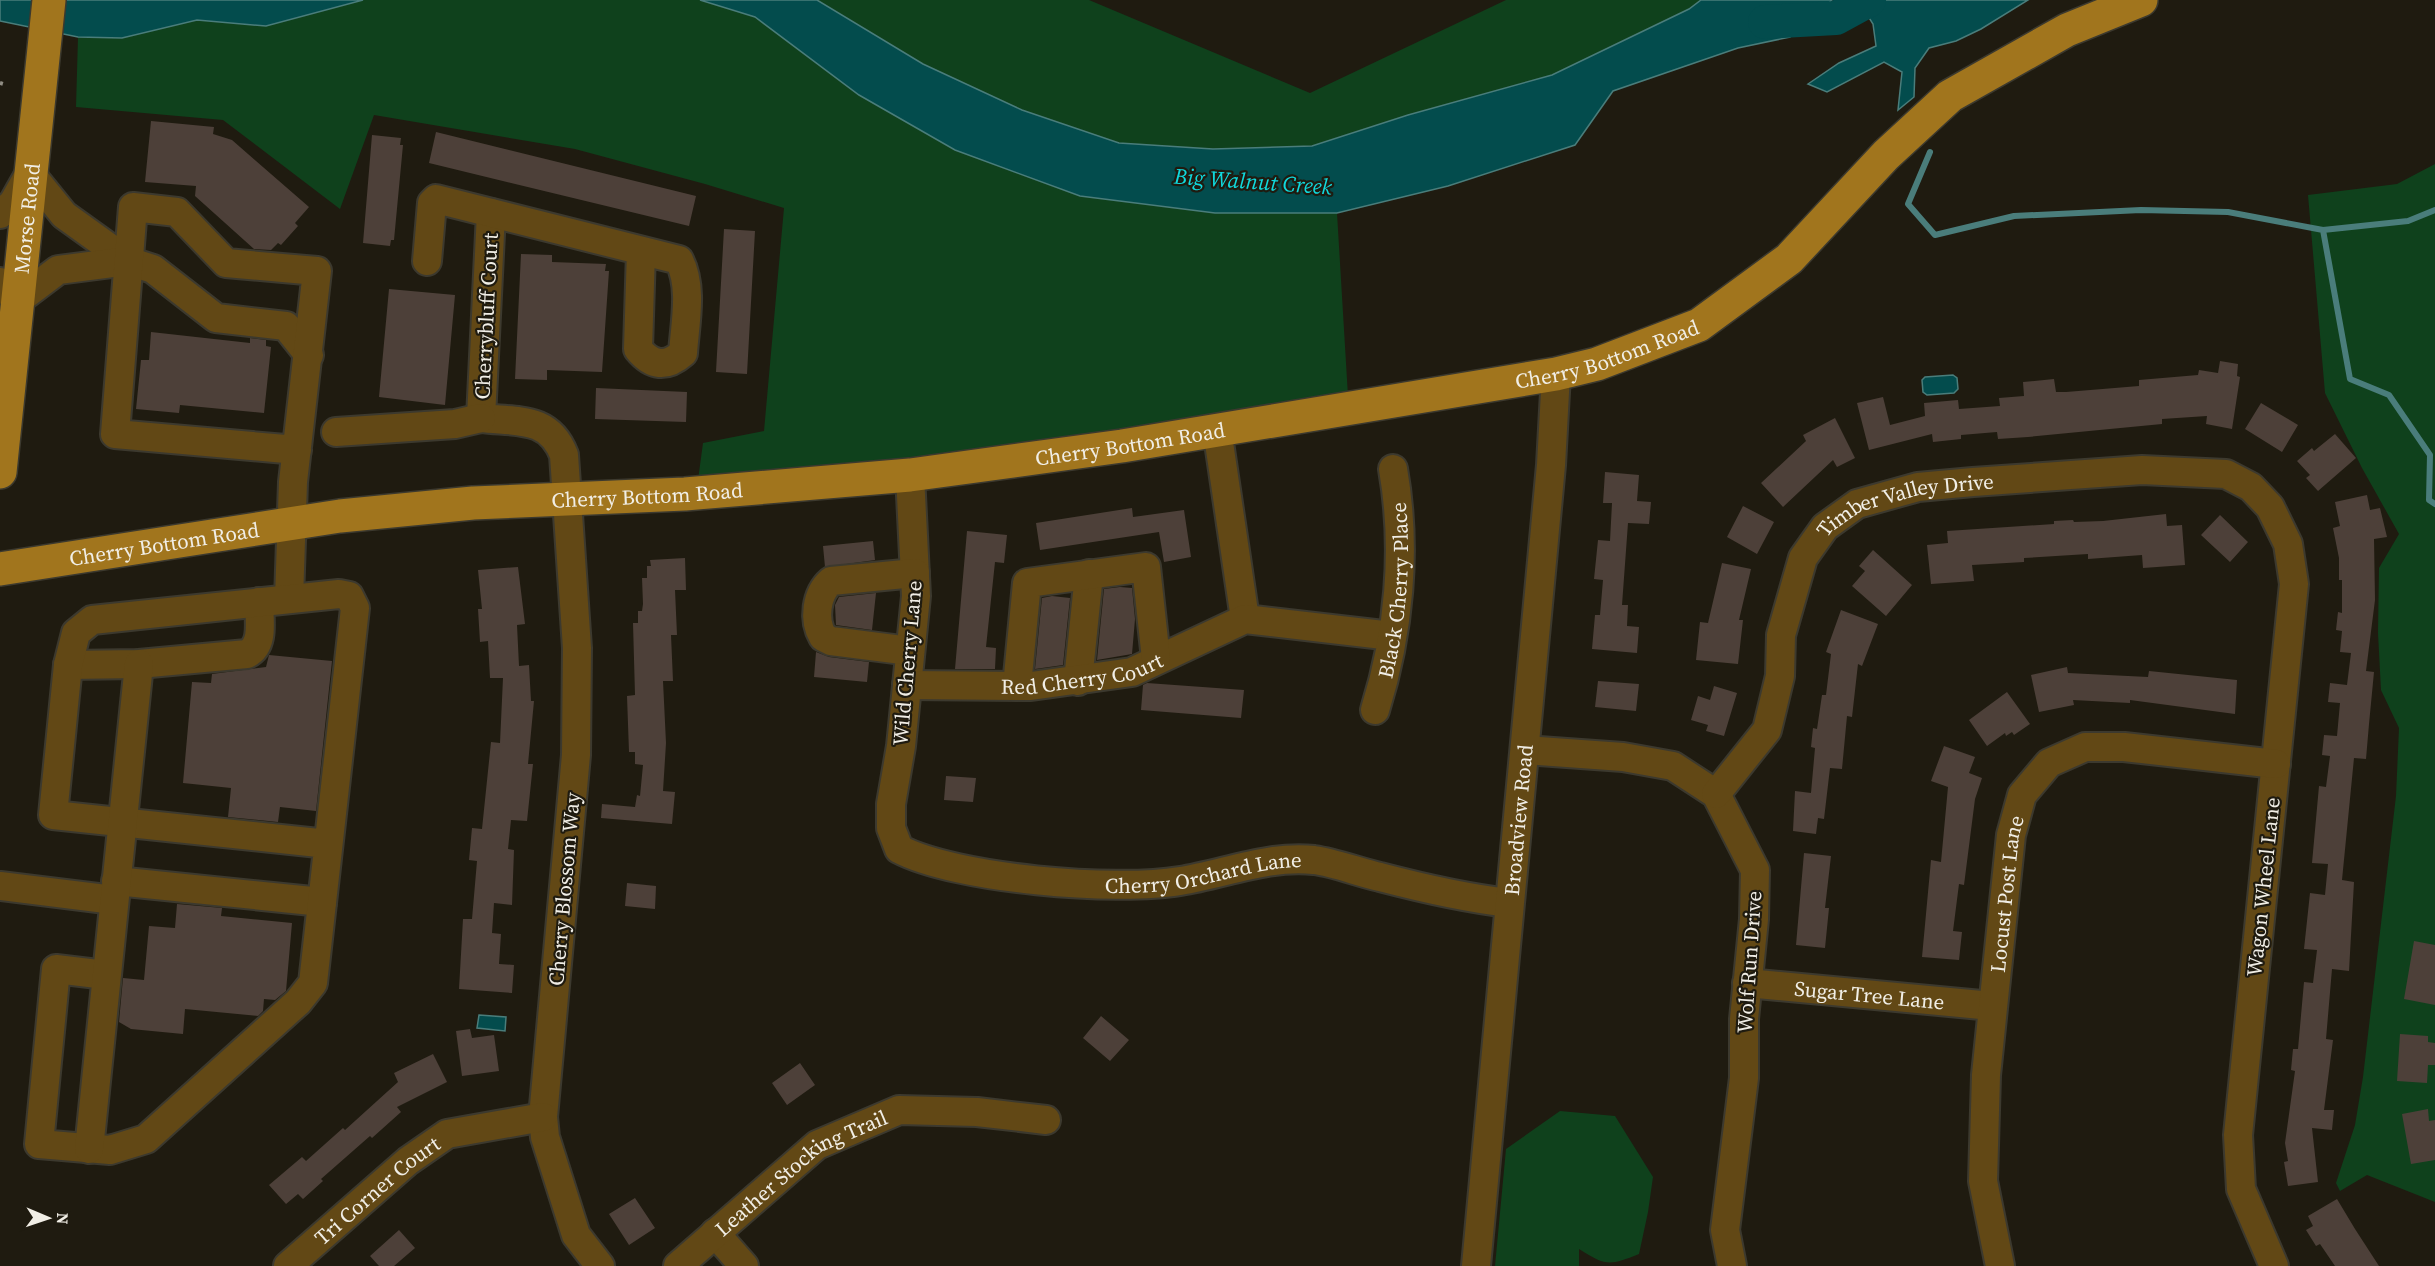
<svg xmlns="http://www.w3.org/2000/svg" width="2435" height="1266" font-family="'Source Serif 4',serif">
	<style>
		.green { fill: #0f411c }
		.water { fill: #034c4d; stroke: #4a7d7b; stroke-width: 1.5 }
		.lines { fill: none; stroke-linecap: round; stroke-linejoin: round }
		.stream { stroke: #4a7d7b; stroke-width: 6 }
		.river { stroke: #034c4d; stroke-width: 34 }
		.building { fill: #4d4039 }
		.minor-casing { stroke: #3c392e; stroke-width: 32 }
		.major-casing { stroke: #3c392e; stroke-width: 36 }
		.path { stroke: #908d83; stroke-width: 4; stroke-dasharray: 3 4.5; stroke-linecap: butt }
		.minor { stroke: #624815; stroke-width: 28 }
		.major { stroke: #a1751d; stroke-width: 33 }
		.labels { text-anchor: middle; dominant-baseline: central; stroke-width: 4.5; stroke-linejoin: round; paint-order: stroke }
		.street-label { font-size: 21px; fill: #f1eee6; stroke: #1f1b10 }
		.water-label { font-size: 22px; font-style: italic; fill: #10d9dd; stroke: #1f1b10 }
	</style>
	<rect width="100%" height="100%" fill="#1f1b10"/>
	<path class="green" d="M363 0H700L755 17 859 95 955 150 1080 196 1215 213H1337L1348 396 995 451 698 480 703 443 764 431 784 208 705 184 575 149 374 115 340 209 223 120 76 107 78 37 122 38 197 20 266 26Z
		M817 0H1089L1310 93 1506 0H1701L1689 9 1552 75 1408 115 1312 146 1213 149 1119 143 1022 110 923 64Z
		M2435 164V1202L2367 1175 2340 1191 2336 1183 2355 1125 2363 1077 2396 796 2399 728 2381 690 2378 633 2379 568 2399 534 2362 468 2325 393 2308 195 2397 184Z
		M1560 1111 1615 1116 1653 1177 1648 1212 1639 1254C1609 1266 1606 1266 1579 1249V1266H1495L1506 1149Z"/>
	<path class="water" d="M0 0H363L266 26 197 20 122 38 78 37 0 21Z
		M700 0H817L923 64 1022 110 1119 143 1213 149 1312 146 1408 115 1552 75 1689 9 1701 0H1832L1790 37 1738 48 1613 91 1575 145 1448 186 1337 213H1215L1080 196 955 150 859 95 755 17Z
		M1858 0H2028L1981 29 1956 41 1929 48 1915 68 1914 97 1898 110 1902 72 1884 62 1827 92 1808 84 1839 63 1876 46 1873 24Z
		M1953 375 1957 378 1958 389 1954 393 1927 395 1923 392 1922 380 1925 377Z
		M479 1015 506 1017 505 1031 477 1028Z"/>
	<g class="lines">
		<path class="stream" d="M1930 152 1908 204 1935 235 2014 216 2141 210 2228 212 2323 230 2408 221 2435 210
			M2323 230 2350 379 2389 395 2430 455 2429 500 2435 504"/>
		<path class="river" d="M1765 22 1836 18 1869 0"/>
	</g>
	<path class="building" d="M151 121 214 127 213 134 232 140 309 207 295 223 298 226 281 245 278 243 271 250 254 249 195 196 196 186 145 182Z
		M436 132 696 196 689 226 429 163Z
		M372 135 401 138 400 145H403L394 240H391L390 246 363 243Z
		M724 229 755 231 747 374 716 372Z
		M521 254 552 255V262L606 264 605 271H609L602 372 547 370V380L515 379Z
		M389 289 455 295 445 405 379 397Z
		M151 332 250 343V338L266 340V346L271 347 264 413 180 405 179 413 136 409 141 360H149Z
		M2220 361 2238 364 2237 376 2240 377 2232 429 2206 424 2207 416 2162 419V424L2028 437 1998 439 1997 432 1961 435V439L1933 442 1932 434 1869 450 1857 403 1883 397 1890 425 1925 416 1924 403 1958 400 1959 409 2000 406 1999 398 2024 396 2023 382 2054 379 2056 392H2066L2139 386V380L2198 375 2199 370 2218 373Z
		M596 388 687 392 686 422 595 419Z
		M2261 403 2298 425 2282 452 2245 429Z
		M1835 418 1855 458 1837 467 1833 460 1783 507 1761 483 1806 441 1803 435Z
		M2335 434 2356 458 2318 491 2306 478 2310 475 2297 461 2312 448 2314 451Z
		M1605 472 1639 475 1637 501 1651 502 1649 524 1628 523 1622 605H1628L1627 626 1639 627 1637 653 1592 649 1595 615H1600L1603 580 1594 579 1598 540 1610 541 1612 503H1603Z
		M2367 495 2370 510 2380 508 2387 537 2374 539 2375 600 2366 671 2374 672 2369 724 2366 759 2354 758 2342 880 2354 882 2349 971 2332 969 2326 1039 2333 1040 2324 1110H2334L2332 1130 2312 1128 2318 1182 2288 1186 2284 1162 2288 1161 2285 1143 2295 1071 2291 1070 2293 1049H2298L2304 982 2313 983 2317 950 2304 949 2310 893 2325 895 2328 864 2312 863 2319 786 2326 787 2330 756 2322 755 2324 735 2337 736 2340 703 2328 702 2330 683 2347 685 2351 653 2340 652 2342 631 2336 630 2338 612 2342 613V580H2339V558L2333 528 2340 526 2335 502Z
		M1743 506 1774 522 1757 554 1727 537Z
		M1132 508 1133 517 1184 510 1191 557 1164 562 1159 532 1040 550 1036 523Z
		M2166 514 2167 526 2182 525 2185 565 2143 568 2142 555 2088 559V554L2024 558V562L1972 565 1974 581 1931 584 1927 545 1948 543 1947 531 2054 524V521L2073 520 2074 522 2103 521Z
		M2220 515 2248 542 2230 562 2201 535Z
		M967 531 1007 535 1004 563 995 562 986 647 996 648 995 669H955Z
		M873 541 875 560 825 567 823 546Z
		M1873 550 1912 585 1886 616 1852 586 1865 571 1859 566Z
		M685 558 686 590H675L677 635H671L673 681H663L666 743 663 791 675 792 672 824 601 818 602 804 635 807 637 795 640 796 643 765 635 764V752H629L627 696 635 695 633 623H638V611H642L643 604 642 578H647V566H651L650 560Z
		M1722 563 1751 569 1739 620H1743L1738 664 1696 660 1700 622 1708 623Z
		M518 567 525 624 517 625 519 666 529 665 531 701H534L528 764H533L527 821 511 820 508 849 514 850 512 905 494 903 492 933 501 934 499 964 514 965 512 993 459 989 463 919H472L477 861 469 860 472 828 482 829 491 742 500 743 503 678H490L488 641 480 642 478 609H482L478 570Z
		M1120 587 1132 588 1135 619 1132 654 1097 660 1104 589Z
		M876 593 872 630 836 625 835 605 839 597Z
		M1052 596 1070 598 1063 665 1035 669 1042 598Z
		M1841 610 1878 624 1862 666 1858 664 1852 717 1847 716 1842 769 1830 768 1824 819 1818 818 1816 834 1793 831 1795 791 1811 793 1815 748 1811 747 1813 728 1817 729 1822 695H1826L1831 654 1826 652Z
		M816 652 829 657 869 662 867 682 814 677Z
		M269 655 332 661 316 811 280 807 278 822 228 817 231 788 183 783 192 682 211 683 212 674 266 667Z
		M2067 667 2068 673 2148 677 2149 671 2237 680 2235 714 2130 700V703L2073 700 2074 705 2039 712 2031 675Z
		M1598 681 1639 684 1636 711 1595 707Z
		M1147 683 1244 690 1241 718 1141 710 1143 685Z
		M1714 686 1737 693 1724 736 1706 731 1708 725 1691 720 1698 696 1710 700Z
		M2007 692 2030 724 2014 735 2012 732 2006 736 2005 733 1987 746 1969 720Z
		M1944 746 1975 757 1969 773 1982 778 1975 799 1964 885 1959 884 1953 931 1962 932 1959 960 1922 957 1931 860 1941 862 1948 787 1931 781Z
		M946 776 976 778 973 802 944 800Z
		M1804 853 1831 856 1825 908H1829L1825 948 1796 945Z
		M627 883 656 886 655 909 625 906Z
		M177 904 222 908 221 916 292 923 286 991 275 1000 264 999 263 1011 258 1016 185 1009 183 1034 131 1029 119 1022 123 978 144 980 149 926 175 928Z
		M2414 941 2435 945V1005L2404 999Z
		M1101 1016 1129 1040 1110 1061 1083 1038Z
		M470 1029 472 1038 494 1035 499 1071 462 1076 456 1031Z
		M2400 1034 2428 1036V1042L2435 1043V1065H2428L2427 1083 2397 1081Z
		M433 1054 447 1082 397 1107 401 1112 372 1138 370 1136 321 1179 323 1181 303 1199 298 1194 286 1204 269 1185 302 1157 306 1161 343 1128 345 1130 398 1082 394 1073Z
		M800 1063 815 1085 787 1105 772 1083Z
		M2428 1109 2429 1121 2435 1120V1160L2411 1164 2402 1114Z
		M635 1198 655 1228 629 1245 609 1214Z
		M2337 1199 2355 1229 2379 1266H2335L2320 1244 2316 1246 2306 1230 2313 1226 2308 1216Z
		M399 1230 415 1248 394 1266H379L370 1256Z"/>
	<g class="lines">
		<defs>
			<g id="minor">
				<path d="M491 213 481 418C518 422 549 416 564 455L577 648 576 755 543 1117 545 1137 576 1235 600 1266"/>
				<path d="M0 214 13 203 30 173 64 215 128 261 153 269 216 318 286 326 309 355"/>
				<path d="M427 261 432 203 436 199 679 260C693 287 685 323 683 353 666 368 652 366 638 349L641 251"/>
				<path d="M0 282 17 301 58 270 128 261"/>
				<path d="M1217 429 1245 619"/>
				<path d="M336 432 455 424 481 418"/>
				<path id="s1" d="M910 475 916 596 901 746 891 804V828L899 849C956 879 1116 892 1180 881 1224 874 1269 855 1314 860 1336 863 1358 872 1380 877 1422 888 1465 898 1509 903"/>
				<path d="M289 599 293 482 317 271 226 263 177 212 133 207 115 434 297 450"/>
				<path d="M910 651 831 641 823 637C813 620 816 594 831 581L915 573"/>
				<path d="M68 665 139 664 247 654C265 645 259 619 259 602"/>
				<path d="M1078 681 1089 574"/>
				<path id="s2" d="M907 685 1031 686 1132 672 1245 619 1392 636"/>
				<path d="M1017 686 1027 583 1146 567 1156 659"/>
				<path id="s3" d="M1375 710C1399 633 1407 549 1393 469"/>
				<path d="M1525 750 1623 757 1673 766 1716 794 1755 870 1754 919 1744 1019V1078L1725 1230 1732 1266"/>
				<path id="s4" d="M1716 794 1767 730 1780 676 1781 635 1803 558 1825 527 1857 504 1918 487 1973 482 2142 470 2226 474 2251 487 2270 507 2288 544 2294 584 2238 1135 2241 1189 2274 1266"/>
				<path d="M116 881 322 902"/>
				<path d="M0 886 114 900"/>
				<path d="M106 975 56 969 39 1144 110 1150 146 1139 298 1002 313 983 355 608 349 596 339 594 92 620 76 633 68 665 53 815 328 844"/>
				<path id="s5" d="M1747 983 1992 1006"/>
				<path d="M89 1149 139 664"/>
				<path d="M715 1233 744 1266"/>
				<path id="s6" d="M288 1266 408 1161 447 1134 543 1117"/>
				<path id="s7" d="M678 1266 817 1145 899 1110 977 1112 1046 1120"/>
				<path id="s8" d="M1476 1266 1551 465 1556 374"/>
				<path id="s9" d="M2000 1266 1983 1181 1986 1075 2011 835 2022 795 2049 763 2085 747H2124L2276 764"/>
			</g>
			<g id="major">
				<path id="s10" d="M0 472 49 0"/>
				<path id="s11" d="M0 569 340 516 473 503 685 494 910 475 1122 446 1556 374 1597 364 1699 325 1789 259 1886 155 1950 96 2067 30 2141 0"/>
			</g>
		</defs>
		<use href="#minor" class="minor-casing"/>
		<use href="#major" class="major-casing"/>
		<path class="path" d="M0 83 7 85"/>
		<use href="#minor" class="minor"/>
		<use href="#major" class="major"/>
	</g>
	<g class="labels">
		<g class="street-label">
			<text stroke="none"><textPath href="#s10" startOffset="255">Morse Road</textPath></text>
			<text transform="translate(486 316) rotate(-87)">Cherrybluff Court</text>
			<text stroke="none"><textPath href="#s11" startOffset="1624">Cherry Bottom Road</textPath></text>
			<text stroke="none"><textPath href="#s11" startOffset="1138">Cherry Bottom Road</textPath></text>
			<text stroke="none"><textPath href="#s11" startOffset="652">Cherry Bottom Road</textPath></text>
			<text stroke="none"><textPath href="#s4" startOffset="382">Timber Valley Drive</textPath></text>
			<text stroke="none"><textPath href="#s11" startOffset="166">Cherry Bottom Road</textPath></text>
			<text stroke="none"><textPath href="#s3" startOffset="122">Black Cherry Place</textPath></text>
			<text transform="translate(907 663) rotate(-85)">Wild Cherry Lane</text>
			<text stroke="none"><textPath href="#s2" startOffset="176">Red Cherry Court</textPath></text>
			<text stroke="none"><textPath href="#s8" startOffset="448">Broadview Road</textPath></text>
			<text stroke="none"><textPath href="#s1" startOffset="687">Cherry Orchard Lane</textPath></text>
			<text transform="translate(2263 887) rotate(-84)">Wagon Wheel Lane</text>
			<text transform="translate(564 889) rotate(-85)">Cherry Blossom Way</text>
			<text stroke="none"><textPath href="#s9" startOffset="375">Locust Post Lane</textPath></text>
			<text transform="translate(1749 962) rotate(-86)">Wolf Run Drive</text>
			<text stroke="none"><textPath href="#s5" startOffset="123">Sugar Tree Lane</textPath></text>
			<text stroke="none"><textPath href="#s7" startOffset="156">Leather Stocking Trail</textPath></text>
			<text stroke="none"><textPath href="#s6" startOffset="117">Tri Corner Court</textPath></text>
		</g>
		<g class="water-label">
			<text transform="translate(1253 181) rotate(4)">Big Walnut Creek</text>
		</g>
	</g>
	<g transform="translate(48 1218) rotate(92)" stroke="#1f1b10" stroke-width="4.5" paint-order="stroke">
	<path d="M0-4.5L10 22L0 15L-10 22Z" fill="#f1eee6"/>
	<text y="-9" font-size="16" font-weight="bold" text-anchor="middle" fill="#f1eee6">N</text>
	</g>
</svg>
